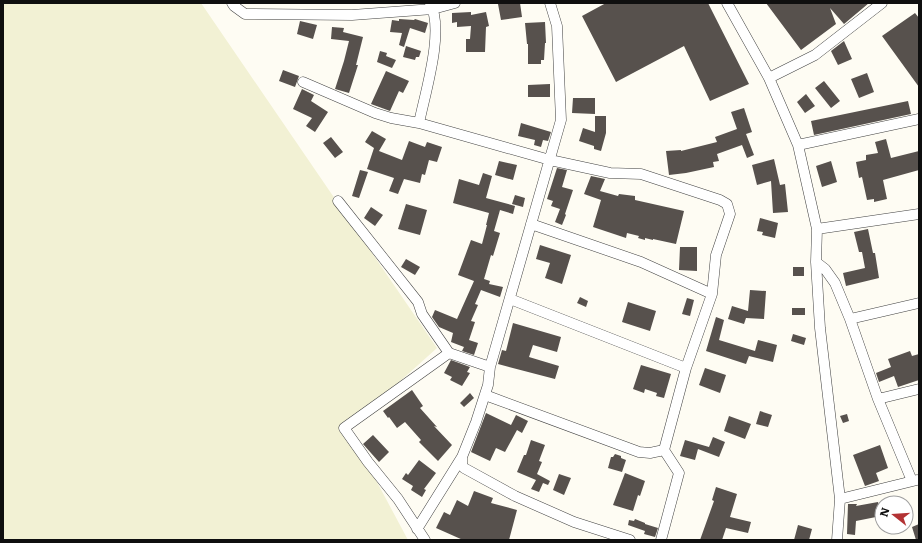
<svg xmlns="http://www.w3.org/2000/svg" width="922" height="543" font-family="Literata,serif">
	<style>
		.farmland { fill: #f2f1d4 }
		.building { fill: #57514d }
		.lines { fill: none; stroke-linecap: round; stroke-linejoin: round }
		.minor-casing { stroke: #424242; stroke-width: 11 }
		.minor { stroke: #fff; stroke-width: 10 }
	</style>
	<rect width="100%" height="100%" fill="#fefcf3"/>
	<path class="farmland" d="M3 3H201L437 348 348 428 408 540H3Z"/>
	<path class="building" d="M502 3H520L522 17 501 20 498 4Z
		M606 3H708L749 84 710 101 684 46 616 82 582 16Z
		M766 3H869L844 24 830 8 836 24 801 50Z
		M471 12V15L486 12 489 26 486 27 485 52H466V39H470L471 26 457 27V22L452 23V13Z
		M915 13 919 18V87L882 36Z
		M399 19 414 20 415 19 428 23 425 33 410 28 404 47 399 45 402 33 390 32 392 20 399 21Z
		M300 21 317 25 313 39 297 34Z
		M545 22 546 43H545L544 60H541V64H528V44H527L525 23Z
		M332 27 344 28 343 32 363 37 356 65H358L349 93 335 89 344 61 349 41 331 39Z
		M844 41 852 59 838 65 831 51Z
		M406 46 421 51 419 57H416L415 60 403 57Z
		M380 51 387 53 386 56 396 60 392 68 377 62Z
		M283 70 299 76 295 87 279 81Z
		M386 71 409 81 403 93 399 91 390 111 371 104Z
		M867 73 874 92 859 98 851 79Z
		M824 81 840 101 831 108 815 88Z
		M550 84V97H528V85Z
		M302 89 314 95 311 101 328 112 315 132 306 126 312 118 293 109Z
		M806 94 815 106 805 113 797 102Z
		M573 98H595V114L572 113Z
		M908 101 911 114 814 135 811 121Z
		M744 108 752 132 746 134 754 155 747 158 742 145 717 154 719 161 713 162 714 167 686 173 669 175 666 151 681 150V151L717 142 715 137 737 129 731 112Z
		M595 116H606V133L601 151 594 149V146L579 141 583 128 595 132Z
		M521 123 551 132 548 141 543 140 541 147 534 145 535 140 518 136Z
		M372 131 386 139 379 151 402 160 409 141 425 147 427 142 442 147 437 162 429 160 425 175 422 174 420 183 404 179 398 194 389 191 394 178 367 169 374 148 365 142Z
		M331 137 343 152 335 158 323 143Z
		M886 139 891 158 919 151V170L883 180 887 199 874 202V199L867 200 862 177 859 178 856 162 866 160V155L878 153 875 142Z
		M774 159 780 185 785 184 788 212 773 213 771 181 757 185 752 165Z
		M499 161 517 165 513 180 495 175Z
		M831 161 837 182 822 187 816 166Z
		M557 168 567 170 562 187 573 190 565 214 566 215 562 225 555 222 560 209 551 206 553 201 547 199Z
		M360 170 368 172 359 198 352 196Z
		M483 173 492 176 486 198 515 206 513 214 500 210 494 231 500 233 493 256 491 255 484 279 490 281 489 284 503 287 500 297 481 290 475 304 478 305 471 321 475 322 469 340 478 343 474 355 462 351 464 347 451 342 453 333 439 327 432 317 435 310 457 319 474 281 458 275 471 240 482 244 487 225H486L489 213 453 203 459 179 479 185Z
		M591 176 605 179 600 191 618 196 619 194 635 196V200L684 211 676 244 653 239V240L645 238V240L638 238 639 236 627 233 626 238 593 227 601 200 584 194Z
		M515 195 525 198 523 207 512 204Z
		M406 204 427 210 420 235 398 229Z
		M371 207 383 215 375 226 364 218Z
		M760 218 778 223 775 238 762 235 763 232 757 231Z
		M868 229 873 253H875L879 278 846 286 843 273 865 268 862 252H859L854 232Z
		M540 245 571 255 562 284 545 278 550 263 536 259Z
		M680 247H697V271L679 270Z
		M406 259 420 267 415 275 401 267Z
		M793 267H804V276H793Z
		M750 290 766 291 764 319 746 318 744 324 728 319 732 306 748 311Z
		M580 297 588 301 586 307 577 303Z
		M687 298 694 300 690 316 682 314Z
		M628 302 656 311 650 331 622 322Z
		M792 308H805V315H792Z
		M716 317 724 320 719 340 755 351 758 340 777 345 773 362 749 356 746 364 706 351Z
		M513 323 561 337 557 352 533 345 529 357 559 366 555 379 498 364 502 350 506 351Z
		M793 334 806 338 804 345 791 341Z
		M910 351 912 356 919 354V380L898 387 894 376 879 382 876 373 891 367 888 359Z
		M451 360 470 367 467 372 470 373 462 386 450 380 452 377 444 373Z
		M641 365 671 374 664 398 656 396 657 393 645 389 644 393 633 389Z
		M705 368 726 375 720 393 699 385Z
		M412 390 423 406 420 408 437 427 434 426 452 445 438 461 419 442 421 440 405 422 397 428 389 417 388 418 383 411Z
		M470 393 474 398 464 407 460 403Z
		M760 411 772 415 768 427 756 424Z
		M486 413 511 425 516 415 528 421 522 433 517 430 505 452 496 448 490 461 471 452Z
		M847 414 849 421 843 423 840 416Z
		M729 416 751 424 745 439 724 431Z
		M373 435 389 452 379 462 363 444Z
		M713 437 725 442 719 457 698 449 695 460 680 456 685 440 709 447Z
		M531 440 545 445 539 461 542 462 537 474 550 481 548 485 543 483 539 492 531 489 536 480 517 472 524 455H526Z
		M880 445 888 468 876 473 879 481 865 486 853 455Z
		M615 454 621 456V458L626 460 622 472 608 468 611 457H613Z
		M419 460 436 473 424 489 426 490 422 497 411 490 413 486 402 479 406 473 408 475Z
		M625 473 645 481 640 496 638 495 633 511 613 505Z
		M559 474 571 478 564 495 553 490Z
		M716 487 737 494 730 517 751 522 748 533 726 528 722 540H700L714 501 712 500Z
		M474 491 493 498 491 503 517 510 509 540H463L436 528 444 512 450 515 457 500 468 506Z
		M878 502 881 516 856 521 855 535 847 534 848 504H857L856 506Z
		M635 519 645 523V524L658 528 655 537 644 534 645 531 628 525 629 520 634 521Z
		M919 524V540H916L912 527Z
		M798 525 812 529 809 540H794Z"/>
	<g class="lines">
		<defs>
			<path id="minor" d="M232 3 234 6 245 14 352 15 433 9 455 3
				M550 3 557 26 561 120 490 367 488 385 476 422 462 457V465L464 468 515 496 574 522 630 540
				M727 3 769 78 798 145 817 229 816 262 820 328 840 499 837 540
				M769 78 815 55 882 3
				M303 82 375 113 391 118 419 123 550 160 610 173 641 174 720 200 727 204 730 214 716 255 712 294 686 368 664 450 650 453 639 452 485 395
				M419 123C425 93 445 30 430 3
				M798 145 919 119
				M338 201 418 302 422 314 449 353
				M531 224 641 262 712 294
				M817 229 919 214
				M816 262 825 269 835 283 850 319 878 399 912 481
				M510 299 686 368
				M850 319 919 303
				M878 399 919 389
				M840 499 917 480
				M417 529 462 457
				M425 540 398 499 368 462 344 428 449 353 490 367
				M661 540 679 473 664 450"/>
		</defs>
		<use href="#minor" class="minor-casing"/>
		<use href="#minor" class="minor"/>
	</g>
	<rect width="922" height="543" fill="none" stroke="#0f0f0f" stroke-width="8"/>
	<g transform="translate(894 515) rotate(287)"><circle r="19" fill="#ffffff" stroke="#9f9f9f"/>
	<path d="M0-3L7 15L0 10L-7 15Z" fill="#b33334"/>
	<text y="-6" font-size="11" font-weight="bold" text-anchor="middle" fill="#0f0f0f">N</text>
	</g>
</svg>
